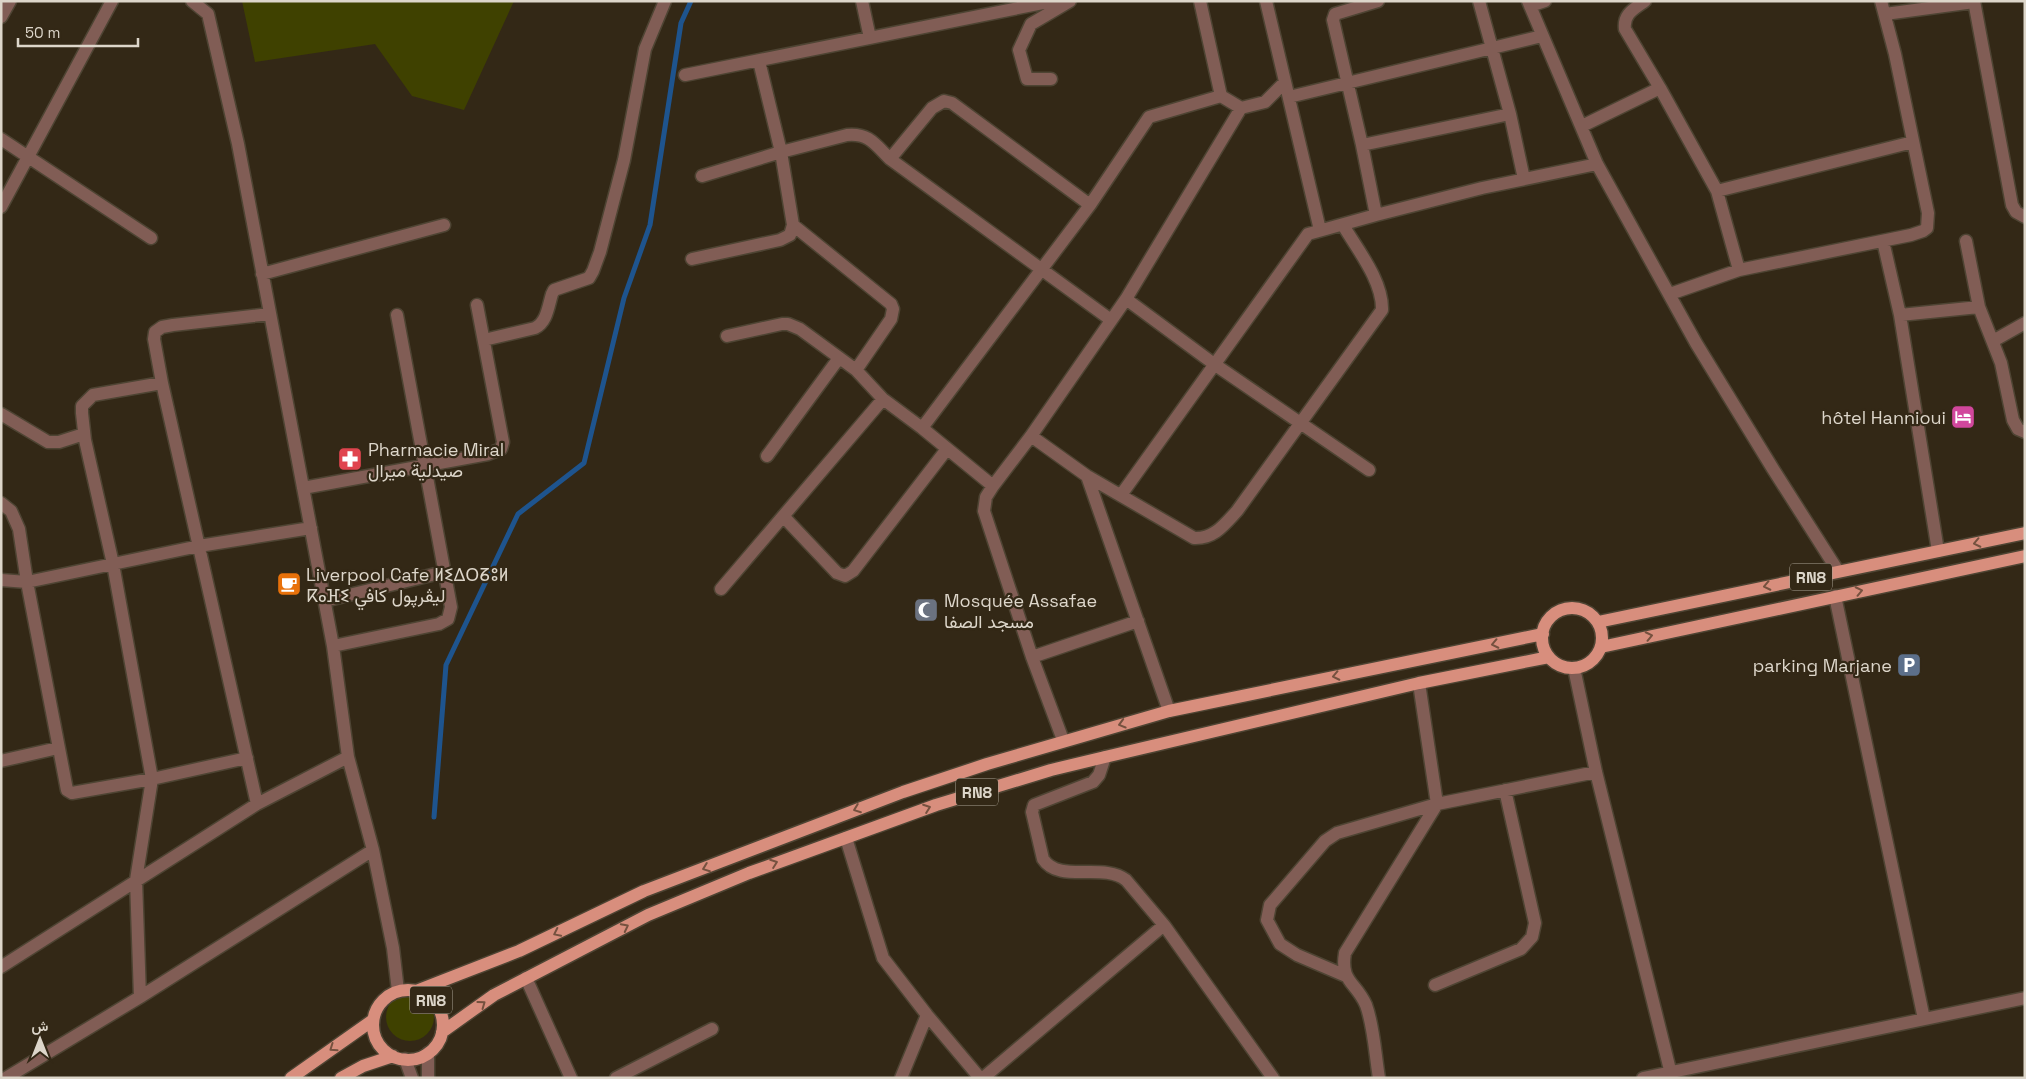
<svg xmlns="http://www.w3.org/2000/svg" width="2026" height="1079" font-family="'Space Grotesk',Vazirmatn,'Noto Sans Tifinagh',sans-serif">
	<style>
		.green { fill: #3f4100 }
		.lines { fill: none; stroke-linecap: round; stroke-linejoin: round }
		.stream { stroke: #1e548e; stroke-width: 5 }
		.minor-casing { stroke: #4e4433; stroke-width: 15 }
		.major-casing { stroke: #4e4433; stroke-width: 15 }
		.minor { stroke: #815d55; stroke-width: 12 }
		.major { stroke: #d88e7d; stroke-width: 12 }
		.oneway { stroke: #75513f }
		.labels { text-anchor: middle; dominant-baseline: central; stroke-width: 4.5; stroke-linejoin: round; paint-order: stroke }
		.shield { fill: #332816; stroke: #aaa294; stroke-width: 1 }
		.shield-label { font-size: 16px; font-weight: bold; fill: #ddd6ca }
		.poi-label { font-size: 18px; fill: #ddd6ca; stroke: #332816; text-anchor: start }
	</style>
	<rect width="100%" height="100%" fill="#332816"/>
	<path class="green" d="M242 1H514L464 110 412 96 375 44 255 62Z
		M386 1017a24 24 0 1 1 48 0a24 24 0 1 1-48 0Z"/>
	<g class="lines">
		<path class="stream" d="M434 817 446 665 518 514 584 463 624 298 650 225 681 23 691 1"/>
		<defs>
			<path id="minor" d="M192 1 208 14 238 144 333 646 348 757 373 850 393 948 398 991
				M862 1 870 38
				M1200 1 1221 96 1241 108
				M1266 1 1320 230
				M1378 1 1335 14 1333 20 1362 145 1376 215 1482 188 1597 164
				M1479 1 1510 114 1524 179
				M1528 1 1597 164 1696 343 1773 469 1838 571
				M1645 1C1634 9 1623 14 1625 29L1660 88 1717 191 1739 270
				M1974 1 2012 205 2016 212 2025 217
				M1530 6 1545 1
				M1885 14 1974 2
				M1 17 10 1
				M685 75 1053 1
				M1051 79H1027L1019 50 1031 24 1070 1
				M1289 97 1542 36
				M1582 126 1660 88
				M1 139 151 238
				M1362 145 1510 114
				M702 176 781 152 847 135C869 133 875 144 890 159
				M1717 191 1913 142
				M1090 205 952 103 944 101 932 108 890 159 1111 320
				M1 207 112 1
				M793 225 891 304 893 309 891 319 856 370
				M1883 241 1900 315 1938 551
				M1966 241 1979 307 2001 363 2013 420 2018 429 2025 432
				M692 259 780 240 790 235 793 225 781 152 759 61
				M262 274 444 225
				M1670 294 1739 270 1911 235 1923 231 1927 228 1928 213 1895 54 1881 1
				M1126 299 1214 364 1369 470
				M1900 315 1979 307
				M727 336 782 324H788L800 329 856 370 883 399 922 428 993 486
				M484 340 535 328C547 322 548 307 552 294L554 290 589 278 593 271 600 252 624 160 645 49 665 1
				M1993 341 2025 323
				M1 414 48 442H59L84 434
				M922 428 1090 205 1149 117 1221 96
				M1031 436 1087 476 1194 538C1214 539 1224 525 1237 511L1382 310C1383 281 1357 249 1343 225
				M767 456 839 358
				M1087 476 1169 711
				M303 488 488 454 501 449 503 442 477 305
				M1121 495 1308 234 1376 215
				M1 503 11 511 19 529 27 582 67 790 72 793 152 779 113 564 85 440 82 413V406L93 395 162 383
				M783 516 837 573 845 576 853 571 947 449
				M1 580 27 582 199 546 311 528
				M721 589 883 399
				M1835 596 1924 1019
				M324 601 444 572
				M333 646 439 624 448 619 451 607 397 315
				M1032 657 1138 621
				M1574 668 1596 772 1672 1078
				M1063 740 1032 657 984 511 986 497 993 486 1031 436 1126 299 1241 108 1265 102 1285 82
				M1105 757 1099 775 1093 782 1034 805 1032 812 1043 859C1059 884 1103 862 1126 880L1164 925 1273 1078
				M1 761 58 748
				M257 804 162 383 154 339 155 332 162 327 173 325 270 314
				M846 838 883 958 927 1015 980 1078
				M1 967 257 804 348 757
				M1346 976 1297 955 1280 944 1267 920 1270 905 1325 841 1337 833 1437 804 1596 772
				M526 978 571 1078
				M1435 985 1521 949 1532 937 1535 923 1505 790
				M140 997 136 880 152 779 247 758
				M428 1053V1078
				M405 1059 412 1078
				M6 1078 140 997 373 850
				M616 1078 712 1029
				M901 1078 927 1015
				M983 1078 1164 925
				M1379 1078C1375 1054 1374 1027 1366 1005 1356 982 1340 982 1345 953L1437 804 1419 683
				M1643 1078 2025 998"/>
			<path id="major" d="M1542 638a30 30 0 1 1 60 0a30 30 0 1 1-60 0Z
				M1598 622 2025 533
				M1601 647 2025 556
				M373 1025a35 35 0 1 1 70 0a35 35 0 1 1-70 0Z
				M416 991 519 951 644 891 903 792 987 764 1169 711 1543 634
				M442 1032 494 995 648 915 749 873 936 805 1051 770 1105 757 1419 683 1549 657
				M291 1078 373 1020
				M341 1078 363 1066 393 1056"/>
		</defs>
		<use href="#minor" class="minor-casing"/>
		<use href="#major" class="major-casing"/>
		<use href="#minor" class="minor"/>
		<use href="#major" class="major"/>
	</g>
	<defs><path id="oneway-chevron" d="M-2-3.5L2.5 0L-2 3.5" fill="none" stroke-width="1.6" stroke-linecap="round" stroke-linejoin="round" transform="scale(1.25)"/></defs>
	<g class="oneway">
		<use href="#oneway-chevron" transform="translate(1977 543) rotate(168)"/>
		<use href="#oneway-chevron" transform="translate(1767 586) rotate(168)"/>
		<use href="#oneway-chevron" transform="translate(1859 591) rotate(-12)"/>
		<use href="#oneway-chevron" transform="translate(1649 636) rotate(-12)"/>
		<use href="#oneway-chevron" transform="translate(1495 644) rotate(168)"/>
		<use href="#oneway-chevron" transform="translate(1336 676) rotate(168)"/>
		<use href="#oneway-chevron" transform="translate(1122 724) rotate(164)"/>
		<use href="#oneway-chevron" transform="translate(927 808) rotate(-20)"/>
		<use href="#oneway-chevron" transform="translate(857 809) rotate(159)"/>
		<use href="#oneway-chevron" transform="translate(774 863) rotate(-20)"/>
		<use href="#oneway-chevron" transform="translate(706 868) rotate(159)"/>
		<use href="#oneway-chevron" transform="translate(625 927) rotate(-27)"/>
		<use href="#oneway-chevron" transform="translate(557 933) rotate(154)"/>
		<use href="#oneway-chevron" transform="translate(482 1004) rotate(-36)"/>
		<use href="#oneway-chevron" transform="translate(333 1048) rotate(145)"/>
	</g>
	<defs>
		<symbol id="hotel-square" viewBox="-11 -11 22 22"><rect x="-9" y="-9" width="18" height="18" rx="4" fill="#d1479c" stroke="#332816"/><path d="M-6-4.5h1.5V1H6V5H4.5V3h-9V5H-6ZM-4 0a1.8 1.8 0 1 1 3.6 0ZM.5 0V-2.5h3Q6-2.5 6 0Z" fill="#fff"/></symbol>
		<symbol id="pharmacy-square" viewBox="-11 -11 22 22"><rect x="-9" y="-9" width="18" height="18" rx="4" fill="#e0444e" stroke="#332816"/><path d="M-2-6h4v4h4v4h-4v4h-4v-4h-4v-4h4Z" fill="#fff"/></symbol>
		<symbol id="cafe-square" viewBox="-11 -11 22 22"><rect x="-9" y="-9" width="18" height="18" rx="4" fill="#e8710a" stroke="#332816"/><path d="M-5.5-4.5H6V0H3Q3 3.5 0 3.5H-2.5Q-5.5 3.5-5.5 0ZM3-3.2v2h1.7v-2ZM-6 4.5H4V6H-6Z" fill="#fff"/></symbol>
		<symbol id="mosque-square" viewBox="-11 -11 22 22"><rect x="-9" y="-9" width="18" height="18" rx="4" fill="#6b7280" stroke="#332816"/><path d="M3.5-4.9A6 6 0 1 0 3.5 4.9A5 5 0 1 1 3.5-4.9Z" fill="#fff"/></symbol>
		<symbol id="parking-square" viewBox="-11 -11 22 22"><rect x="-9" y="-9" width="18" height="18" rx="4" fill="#5c6f8a" stroke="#332816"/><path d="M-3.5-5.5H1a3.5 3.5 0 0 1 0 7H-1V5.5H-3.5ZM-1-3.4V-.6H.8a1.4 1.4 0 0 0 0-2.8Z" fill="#fff"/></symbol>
	</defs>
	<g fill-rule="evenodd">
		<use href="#hotel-square" x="1949" y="403" width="28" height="28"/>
		<use href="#pharmacy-square" x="336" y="445" width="28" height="28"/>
		<use href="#cafe-square" x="275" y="570" width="28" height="28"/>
		<use href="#mosque-square" x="912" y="596" width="28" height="28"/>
		<use href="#parking-square" x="1895" y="651" width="28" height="28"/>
	</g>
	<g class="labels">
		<g class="shield">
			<rect x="1790" y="563.5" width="42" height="27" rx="4"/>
			<rect x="956" y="778.5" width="42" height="27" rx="4"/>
			<rect x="410" y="986.5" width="42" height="27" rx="4"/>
		</g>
		<g class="shield-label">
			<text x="1811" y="577">RN8</text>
			<text x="977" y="792">RN8</text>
			<text x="431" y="1000">RN8</text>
		</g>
		<g class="poi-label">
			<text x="1946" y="417" text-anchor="end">hôtel Hannioui</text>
			<text x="368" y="449">Pharmacie Miral<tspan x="368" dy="21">صيدلية ميرال</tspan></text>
			<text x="306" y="574">Liverpool Cafe ⵍⵉⵠⵔⵒⵓⵍ<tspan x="306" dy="21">ⴽⴰⴼⵉ ليڤرپول كافي</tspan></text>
			<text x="944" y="600">Mosquée Assafae<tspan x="944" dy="21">مسجد الصفا</tspan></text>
			<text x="1892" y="665" text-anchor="end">parking Marjane</text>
		</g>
	</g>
	<rect width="2026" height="1079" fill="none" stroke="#ddd6ca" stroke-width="5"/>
	<g transform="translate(40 1039)" stroke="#332816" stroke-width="4" paint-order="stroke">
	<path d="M0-4L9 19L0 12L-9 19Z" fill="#ddd6ca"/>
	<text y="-8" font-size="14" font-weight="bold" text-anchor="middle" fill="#ddd6ca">ش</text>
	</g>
	<path d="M18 38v8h120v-8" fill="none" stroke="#ddd6ca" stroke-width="2.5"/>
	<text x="25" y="38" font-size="15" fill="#ddd6ca" stroke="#332816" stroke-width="4" paint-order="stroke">50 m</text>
</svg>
